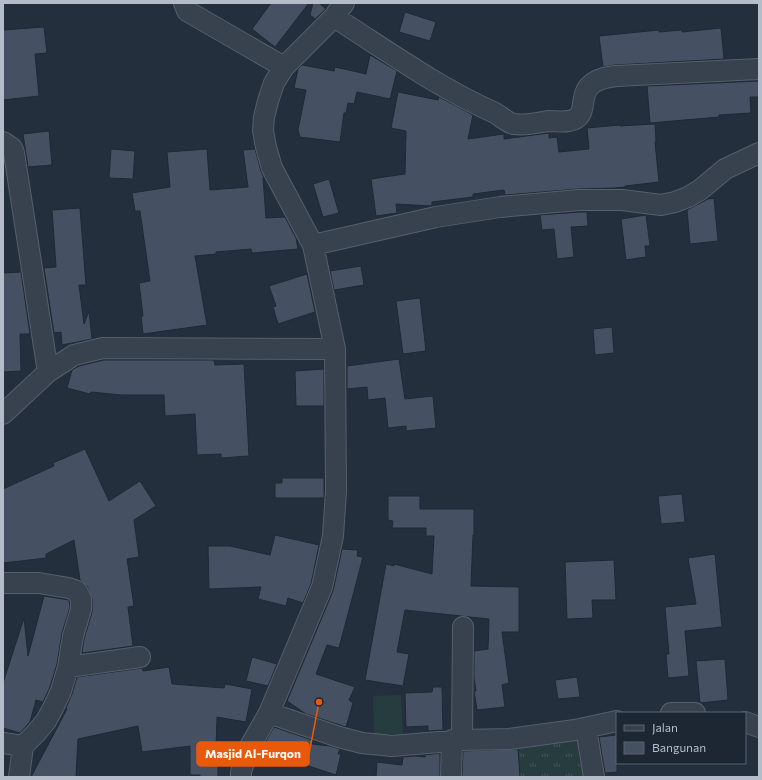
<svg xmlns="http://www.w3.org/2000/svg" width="762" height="780" font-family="Commissioner,sans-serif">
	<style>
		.grass { fill: url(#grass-tufts) }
		.green { fill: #263c3f }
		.building { fill: #455162; stroke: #1f2835 }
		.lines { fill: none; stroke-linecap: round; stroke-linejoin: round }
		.minor-casing { stroke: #565f6c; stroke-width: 22 }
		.minor { stroke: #38414e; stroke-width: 20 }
		.leader { fill: none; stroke: #e8590c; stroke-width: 1.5 }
		.callout-dot { fill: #e8590c; stroke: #1d2633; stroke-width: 1.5 }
		.callout { fill: #e8590c; stroke: #e8590c; stroke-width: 1.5 }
		.callout-label { font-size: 12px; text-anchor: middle; font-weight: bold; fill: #fff }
	</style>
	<defs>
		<pattern id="grass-tufts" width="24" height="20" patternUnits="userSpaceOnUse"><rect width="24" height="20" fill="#263c3f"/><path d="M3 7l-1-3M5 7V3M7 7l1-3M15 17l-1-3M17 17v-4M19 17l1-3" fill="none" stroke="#435659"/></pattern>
	</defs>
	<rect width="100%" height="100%" fill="#242f3e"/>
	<path class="grass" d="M581 732 589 777H520L517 740Z"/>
	<path class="green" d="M401 695 403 734 374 735 373 696Z"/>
	<path class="building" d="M271 3H309L275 47 252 29Z
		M313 3H319L326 9 315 19 310 15Z
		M405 12 436 22 430 41 399 32Z
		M44 27 47 53 35 54 39 96 3 100V30Z
		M721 28 724 59 615 65 603 67 599 36 659 30V32L682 30V32Z
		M370 55 397 71 390 99 357 92 354 104 348 103 346 113H344L340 142 300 137 298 130 306 90 294 88 298 69 302 65 334 71 335 67 366 74Z
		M759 81V97H750L751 113 719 115V117L650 123 647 86Z
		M398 92 438 100 439 97 473 115 468 139 504 134V139L549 133V138L557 137 559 152 589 149 587 128 620 125V126L655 124 656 142H655L659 182 625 186V187L614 188 578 189 505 195 504 190 473 194V197L432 202V206L396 204 397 213 376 216 371 179 405 174 406 131 391 128Z
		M49 131 52 165 28 167 23 134Z
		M111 149 135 151 133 179 109 178Z
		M207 149 210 190 248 187 243 150 255 149 261 171 264 178H263L266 218 285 217 296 238 298 249 252 253 251 249 216 252V254L195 256 207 325 143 334 141 316H143L139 283 150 281 140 211H135L132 193 170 187 167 152Z
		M329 179 339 213 323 217 313 184Z
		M714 198 718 241 690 244 687 210 708 199Z
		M80 208 86 285H79L84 324 89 311 92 339 62 345 61 332 54 333 44 268 56 267 52 210Z
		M580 212H587L588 226 571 227 574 257 557 259 554 229 542 230 540 215Z
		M646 215 650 246H645L646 257 626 260 621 219Z
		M361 266 364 285 334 290 330 271Z
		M21 272 30 334H20L21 371 3 372V273Z
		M307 274 315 312 278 324 273 307 276 306 269 286Z
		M420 298 426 351 403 354 396 301Z
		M612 327 614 353 595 355 593 329Z
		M399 359 405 399 433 396 436 428 406 431V426L388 428 385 398 368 400 367 387 347 389V366Z
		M104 360H214L215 365 244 364 249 456 221 458V454L197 455 195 414 165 416 164 395H122L91 392 90 394 67 388 72 370 79 366Z
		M324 369V406H296L295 371Z
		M85 449 109 501 140 481 156 506 134 520 139 557 127 559 134 606 128 607 133 646 82 653 84 639 92 612V599L87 586 80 580 74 540 46 554V558L3 563V489L54 466 53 463Z
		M282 478H324V498H275V483H282Z
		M682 494 685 522 661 524 658 496Z
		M388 496H420V509H474V535H473L471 586 519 587V632H502L509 683 502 685 505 707 477 710 474 691H476L474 678V651L488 649 489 619 405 610 397 652 409 654 403 686 365 680 386 564 394 566V564L432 574 434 536H426V528H392L393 521 388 520Z
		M275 535 319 545 311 584 303 603 288 598 286 606 258 599 261 587 209 589 208 546H230L270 555Z
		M342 549 358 550 357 556 363 557 339 648 327 645 316 674 355 687 349 700 353 703 346 727 306 714 287 701 333 591Z
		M715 554 722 627 685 631 689 676 668 678 666 654H669L665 607 696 604 688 558Z
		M614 560 616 600H592L593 618 567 619 565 562Z
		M44 596 69 600 70 607 62 633 57 664 50 687 43 702 36 700 30 722 20 733 3 728V683L24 618 28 656Z
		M252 657 277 664 268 686 246 681Z
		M725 659 728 700 700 703 696 661Z
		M169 667 172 684 224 688 225 684 252 689 246 722 217 717 216 749H218V777H200V775H190V746L142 752 138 726 78 739 76 777H31L67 709 66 708 72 694 77 677 142 668 143 671Z
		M577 677 580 697 558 699 555 680Z
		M433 687H442L443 730 428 731V726L406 727 405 693 432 692Z
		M274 727 312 740V744L330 746 340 749 338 754H341L336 775 263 751 267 739Z
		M617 735V772L605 773 599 737Z
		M518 749 520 777H462L463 751Z
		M440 753V777H376L377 762 402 765 403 757 415 756 425 757V755Z"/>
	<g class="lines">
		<defs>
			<path id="minor" d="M184 3 187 11 284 67
				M334 17C386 50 437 87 493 112 500 115 507 123 514 124 526 126 536 123 548 121 555 121 562 122 569 121 591 117 576 95 593 83 600 78 608 77 616 76L759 69
				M3 142 12 148 14 153 48 372
				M313 245 436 217 500 207 579 200H622L661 205 675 202 688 197 700 190 725 169 759 153
				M3 414 48 372 74 355 103 348 335 349
				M3 583H39L69 588 77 591 81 599V609L73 636 68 667 61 691 53 708 46 721 36 733 23 746 19 777
				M68 667 140 657
				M269 713 339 737 362 743 392 746 462 740 509 739 575 730 617 721
				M671 713H695
				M745 722 759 727
				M586 728 594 777
				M462 740 463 627
				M3 743 23 746
				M241 777V772L248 750 269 713 322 587 333 536 336 491 335 349 313 245 272 168 266 147 263 131 264 117 268 101 274 83 284 67 334 17 344 3
				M451 777 452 740"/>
		</defs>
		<use href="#minor" class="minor-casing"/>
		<use href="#minor" class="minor"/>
	</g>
	<path class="leader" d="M319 702L309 754"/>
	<circle class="callout-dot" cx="319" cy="702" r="4"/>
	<rect class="callout" x="197" y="742" width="112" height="24" rx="4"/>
	<g class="callout-label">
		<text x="253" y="758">Masjid Al-Furqon</text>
	</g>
	<rect width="762" height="780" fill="none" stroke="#b4bcc9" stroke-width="8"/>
	<rect x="616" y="712" width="130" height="52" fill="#1d2633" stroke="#59626f"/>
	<rect x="624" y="725" width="20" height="6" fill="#38414e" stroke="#59626f"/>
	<text x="652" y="732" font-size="12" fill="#b4bcc9">Jalan</text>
	<rect x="624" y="742" width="20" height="12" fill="#455162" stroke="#59626f"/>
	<text x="652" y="752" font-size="12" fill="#b4bcc9">Bangunan</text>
</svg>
